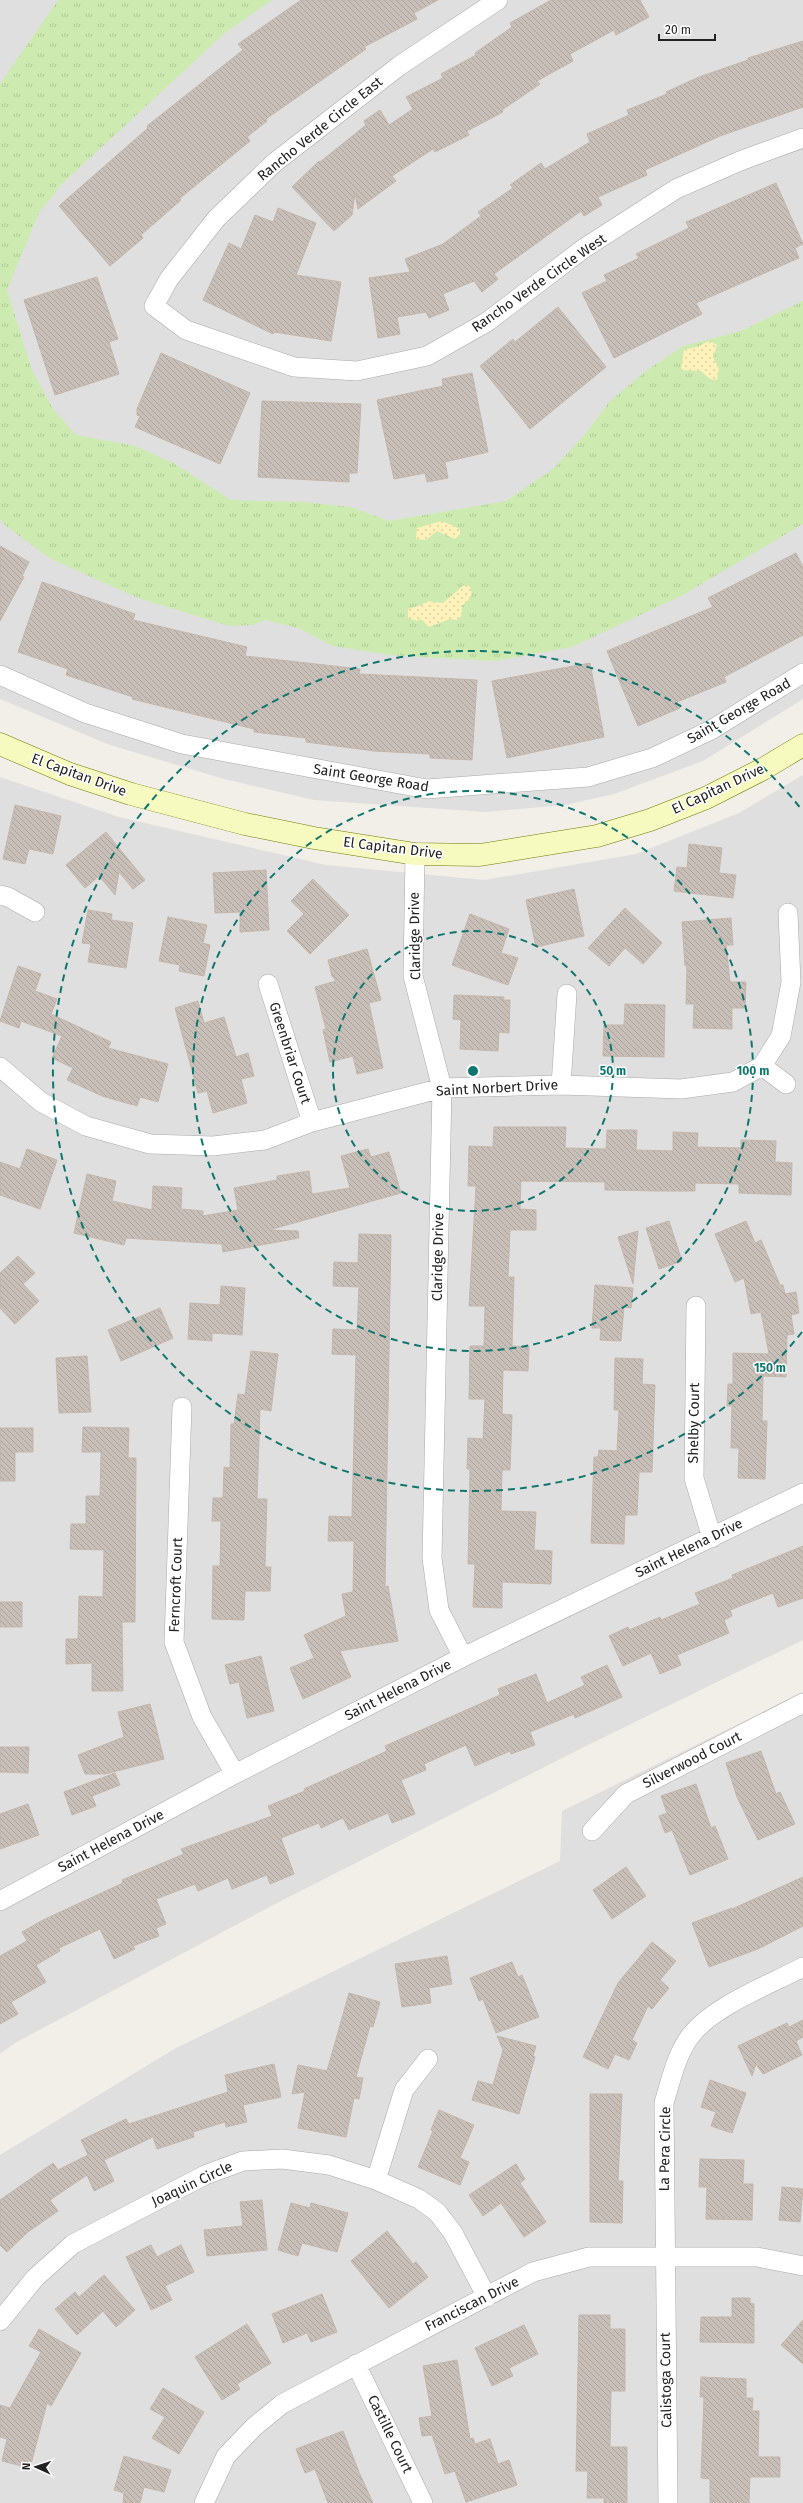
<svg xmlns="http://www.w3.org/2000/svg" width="803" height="2503" font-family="'Fira Sans',sans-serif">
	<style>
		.residential { fill: #e0dfdf }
		.grass { fill: url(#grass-tufts) }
		.sand { fill: url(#sand-dots) }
		.building { fill: url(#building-back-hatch); stroke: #c4b6ab }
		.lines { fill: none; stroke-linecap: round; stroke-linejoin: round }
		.street-casing { stroke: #a9a9a9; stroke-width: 20 }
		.secondary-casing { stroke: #707d05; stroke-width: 23 }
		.street { stroke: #fff; stroke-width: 19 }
		.secondary { stroke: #f7fabf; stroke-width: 22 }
		.ring { fill: none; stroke: #0f766e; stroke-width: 2; stroke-dasharray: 7 5 }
		.labels { text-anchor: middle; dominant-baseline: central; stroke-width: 3; stroke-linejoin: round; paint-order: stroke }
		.street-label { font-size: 14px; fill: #222; stroke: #fff }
		.centre { fill: #0f766e; stroke: #fff; stroke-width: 2 }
		.ring-label { font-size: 12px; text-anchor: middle; font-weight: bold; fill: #0f766e; stroke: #fff; stroke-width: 3; stroke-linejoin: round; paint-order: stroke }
	</style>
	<defs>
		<pattern id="grass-tufts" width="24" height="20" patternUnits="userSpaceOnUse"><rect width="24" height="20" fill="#cdebb0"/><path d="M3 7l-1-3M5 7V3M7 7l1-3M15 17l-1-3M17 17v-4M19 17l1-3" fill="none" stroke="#b0c997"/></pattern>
		<pattern id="sand-dots" width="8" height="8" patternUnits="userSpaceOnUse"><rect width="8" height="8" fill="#fff1ba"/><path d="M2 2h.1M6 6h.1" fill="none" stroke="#dacea0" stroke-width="1.8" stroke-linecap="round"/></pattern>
		<pattern id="building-back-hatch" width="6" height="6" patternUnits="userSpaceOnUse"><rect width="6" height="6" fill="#c7bfb8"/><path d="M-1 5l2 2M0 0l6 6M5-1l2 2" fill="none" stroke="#aba49e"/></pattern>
	</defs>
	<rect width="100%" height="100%" fill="#f2efe9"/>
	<path class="residential" d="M0 0H803V699L703 761 614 794 565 805 485 812 314 800 224 779 110 745 0 699Z
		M803 775V1640L582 1748 277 1903 15 2043 0 2054V777L119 817 326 865 484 880 636 854 739 813Z
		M803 1692V2503H0V2155L176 2048 560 1861 562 1811Z"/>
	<path class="grass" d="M58 0H272L225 33 62 184 39 213 7 290 32 370 53 409 76 435 136 446 175 464 231 500 304 502 351 507 389 521 506 501 553 469 586 433 609 402 646 371 683 346 741 331 803 301V524L683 595 572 647 495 661 390 655 333 646 298 628 265 620 253 625 229 626 138 598 51 559 6 526 0 519V84Z"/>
	<path class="sand" d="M709 341 717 345 713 357 719 369 717 380 710 379 701 371 681 370 684 350 697 347Z
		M442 521 460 529V534L455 539 437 531 426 540 416 539 417 528Z
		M464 585 469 586C475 594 469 600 462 606L461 616 457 620 450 619 429 627 421 619 417 621 408 618V609L422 605 426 601 443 603Z"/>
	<path class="building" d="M301 0H438L414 13 417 19 364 47 366 49 266 119 267 121 247 137 250 141 179 199 181 200 141 235 143 238 110 266 59 206 148 128 147 126 243 50 238 44Z
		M551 0H640L649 17 616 35 614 30 570 54 573 61 537 81 540 84 502 110 503 112 467 131 469 135 435 152 433 149 392 176 396 181 358 209 355 193 352 215 334 231 292 187 319 161 320 162 366 125 364 121 380 110 389 125 413 109 406 97 443 78 441 74 476 55 475 53 512 27 510 23Z
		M803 41V107L720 136 645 170 647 175 598 197 602 205 584 216 581 211 494 274 498 279 482 292 474 281 443 294 449 310 429 318 426 312 397 317 400 334 378 338 369 278 410 272 405 259 443 244 481 216 478 212 513 188 510 185 541 163 545 169 590 142 587 134 629 115 627 110 667 94 666 92 699 77 748 60V58Z
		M776 183 803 244 795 248 799 258 696 303 702 314 614 358 582 293 607 281 604 275 639 258 636 254 689 228 686 222Z
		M278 208 316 223 296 275 341 282 331 341 274 332 273 334 203 300 229 243 241 249 255 215 273 222Z
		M97 277 118 339 109 342 119 374 55 395 24 300Z
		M558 307 606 367 530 429 480 366 513 339 515 342Z
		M161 353 250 393 220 464 135 427 140 416 137 415V409Z
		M472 373 488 452 445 462 448 478 427 482 425 473 394 479 377 400 443 386 442 379Z
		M262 401 361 404 357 473H349V482L258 477Z
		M0 546 29 562 22 576 24 577 0 621Z
		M796 553 803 567V635L724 677 726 682 677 702 680 708 638 726 607 651 713 607 708 598Z
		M42 582 135 614 133 620 247 647 245 656 360 669 359 674 477 680 472 760 430 758V754L374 751 306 742V738L254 732V729L132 699 133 697 66 675 68 669 18 652Z
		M590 663 604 737 507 758 492 681Z
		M15 805 61 816 53 854 29 849 25 864 3 859Z
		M106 832 145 880 133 889 119 872 115 895 99 876 85 888 66 865Z
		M689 844 722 848 719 873 736 875 733 898 674 891 677 867 687 868Z
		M266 870 269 930 240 932V912L215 913 213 873Z
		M313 879 349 915 310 954 287 931 304 914 291 901Z
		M574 889 584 936 536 947 526 900Z
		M625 908 662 943 643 964 625 948 609 966 588 948Z
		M88 910 112 914 111 920 133 923 126 968 88 962 91 944 82 943Z
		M470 914 509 929 501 953 518 958 508 985 452 965Z
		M168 917 207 925 203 943 210 945 204 976 179 971 180 965 159 961Z
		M731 918 733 945H726L730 982H746L745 1008H732V1029L693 1028 694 1004H686L687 965 685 966 682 922Z
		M367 949 381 1000 369 1003 383 1068 357 1074 353 1056 330 1062 323 1030 326 1029 315 987 336 981 332 976 328 960Z
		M18 966 41 974 35 991 57 999 51 1014 111 1042 108 1048 168 1064 158 1102 140 1097 137 1106 102 1096 67 1080 73 1068 52 1058 62 1036 21 1021 19 1028 0 1021Z
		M454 995 504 997 503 1000H510L509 1033 499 1032 498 1051 460 1049 461 1020 453 1019Z
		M198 1001 204 1023 224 1017 236 1057 248 1053 254 1076 241 1079 247 1103 213 1113 207 1091 198 1093 175 1008Z
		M625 1004 665 1005 664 1057 603 1056 604 1025H624Z
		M494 1127H566L565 1148 606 1149 607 1130H637L636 1150 673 1151V1132L698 1133 697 1147 741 1148V1140L776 1141 775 1162 792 1163 791 1195 739 1193V1184L695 1183V1191H660L605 1190V1182L521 1181 520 1209 536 1210V1230H510L508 1277H514L512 1346 529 1347 528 1371 503 1370 502 1414 512 1415 510 1470H502L501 1511 536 1512 534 1550 552 1551 551 1584 502 1582V1608L473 1607 475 1564H468L470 1469H467L468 1438 483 1439 485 1399H469L470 1346H484L485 1306H469L476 1186H468L469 1146 493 1147Z
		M27 1149 57 1160 40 1209 0 1195V1162L20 1169Z
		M368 1149 371 1157 389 1152 401 1193 269 1230 298 1231 299 1238 223 1252 222 1244 126 1238 124 1245 74 1233 87 1174 116 1181 112 1201 152 1210 153 1186 182 1188 181 1209 203 1211V1216L238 1210 234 1188 277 1180V1176L309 1171 312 1194 350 1188 341 1156Z
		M669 1221 682 1261 659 1269 646 1228Z
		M746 1221 755 1243 761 1240 780 1285H783L785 1294 796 1292 799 1313 791 1315 794 1334 787 1335 786 1377 763 1376 762 1421H767L765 1479 738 1478 739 1448H731L732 1406H727L728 1384H733V1353L769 1354 761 1312 751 1314 744 1278 735 1282 715 1234Z
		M638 1231 633 1284 618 1237Z
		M359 1234 391 1235 385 1587 388 1586 398 1641 340 1651 351 1677 303 1699 290 1668 314 1658 304 1635 346 1616 342 1594 353 1592 354 1541H328L329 1516 352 1517 356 1355 332 1354 333 1329 357 1330 359 1287 333 1286 334 1262 358 1263Z
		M18 1256 35 1273 23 1284 39 1301 15 1324 0 1308V1273Z
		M595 1285 633 1288 631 1308 624 1307 621 1341 600 1340 601 1328H592Z
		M221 1286 245 1288 242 1335 212 1333V1341L188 1339 190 1303 220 1305Z
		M160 1308 173 1338 121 1361 108 1330Z
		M251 1351 278 1354 271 1411 260 1409 257 1499H267L265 1567H271L270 1591H245L244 1620 212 1619 213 1566H220L221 1521H212L213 1498H223L224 1467 230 1468 231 1424H234L238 1394 245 1395Z
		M87 1356 91 1412 59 1413 56 1358Z
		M615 1358 643 1359 642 1384 655 1385 652 1472H639L637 1515H625L624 1544 591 1543 594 1457H598L599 1450 617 1451 619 1410H614Z
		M83 1427 129 1428 128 1458H136L135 1622H122L123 1691H92V1663L66 1664V1639H78L79 1596 103 1597 104 1550 70 1549 71 1524H86V1496H100L101 1452H82Z
		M0 1428H33V1452H15V1481H0Z
		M803 1546V1598L778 1607 773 1593 730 1610 732 1616 724 1620 729 1633 677 1655 681 1665 660 1674 651 1653 623 1666 609 1636 628 1627 629 1630 660 1617 661 1620 700 1604 695 1593 733 1578 732 1575Z
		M0 1602H22V1627H0Z
		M261 1656 274 1711 247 1718 239 1682 230 1684 225 1665Z
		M607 1665 622 1697 575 1718 574 1714 530 1732 535 1745 511 1754 510 1751 475 1766 466 1745 424 1764 426 1770 401 1780 415 1814 392 1823 388 1813 349 1830 343 1818 321 1828 319 1823 281 1838 294 1874 270 1884 267 1875 232 1889 228 1878 198 1891 195 1884 156 1899 166 1924 156 1928 159 1936 133 1946 135 1949 114 1959 100 1929 59 1948 60 1951 36 1965 46 1982 11 2002 18 2014 0 2024V1956L27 1941 22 1932 43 1920 123 1883 122 1880 184 1854 181 1849 272 1816 268 1806 305 1791 304 1789 387 1751 385 1746 500 1695 498 1689 536 1674 547 1703 585 1685 581 1677Z
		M150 1704 164 1759 105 1774H85L78 1755 124 1737 118 1712Z
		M0 1747H29L28 1773 0 1772Z
		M761 1751 776 1794 780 1792 795 1824 758 1840 737 1797 726 1763Z
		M115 1773 120 1785 92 1796 96 1806 72 1815 64 1792Z
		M696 1784 711 1828 715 1826 728 1859 690 1875 672 1830 665 1833 659 1816 667 1813 661 1796Z
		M28 1804 39 1835 0 1849V1814Z
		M626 1867 646 1896 612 1919 593 1890Z
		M803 1877V1926L758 1949 709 1967 692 1923 732 1908V1909Z
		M652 1942 676 1961 660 1980 669 1988 652 2009 648 2006 632 2040 637 2043 629 2060 615 2054 608 2069 583 2057 618 1983Z
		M447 1956 452 1984 429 1988 431 2003 402 2007 395 1964Z
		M512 1962 518 1977 522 1975 539 2017 496 2033 483 1999 479 2001 470 1978Z
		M349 1993 380 2002 373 2027 370 2026 356 2077 363 2078 359 2099 354 2098 346 2137 298 2128 305 2092 292 2094 298 2065 327 2071Z
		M803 2020V2037L796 2041 802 2055 763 2074 756 2064 752 2076 738 2046 787 2023 789 2027Z
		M497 2036 536 2046 533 2056 535 2057 519 2114 472 2100 478 2081 493 2085 503 2050Z
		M274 2064 281 2097 243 2105 247 2122 226 2127 225 2122 193 2132 194 2137 157 2149 153 2137 104 2160 114 2181 94 2191 87 2175 50 2200 58 2211 28 2232 7 2252 0 2245V2200L53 2163 58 2170 88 2155 81 2140 126 2119 129 2124 228 2092 225 2075Z
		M710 2080 746 2093 732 2133 711 2126 716 2112 701 2107Z
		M590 2094H622L618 2181H623L622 2223 590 2222Z
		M439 2110 474 2125 460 2158 469 2162 460 2185 418 2167 433 2131 431 2130Z
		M700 2159 744 2160 743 2184H753L752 2220 706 2219 707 2187H699Z
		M516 2164 525 2179 520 2183 546 2222 524 2237 501 2203 483 2216 469 2195Z
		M782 2187 803 2189 800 2222 779 2220Z
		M262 2200 267 2250 207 2256 204 2230 243 2226 240 2202Z
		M291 2203 310 2208 311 2203 348 2213 337 2252 302 2243 298 2256 278 2250Z
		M387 2231 413 2264 416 2262 428 2277 389 2308 351 2261Z
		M151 2245 157 2257 181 2245 194 2272 165 2286 172 2300 151 2310 126 2257Z
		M104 2275 135 2310 116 2327 103 2311 77 2335 55 2309 75 2292 79 2297Z
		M322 2294 337 2332 311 2342 307 2333 283 2343 272 2314Z
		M732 2298H750V2303L754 2304V2343L700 2342 701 2317H732Z
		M579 2315H610V2329H625V2391H611L610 2447H627V2503H604V2498H587L588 2471H576Z
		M803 2320V2364L781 2345Z
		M247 2324 271 2363 237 2384 240 2389 222 2400 195 2357Z
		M524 2325 538 2354 509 2368 513 2376 492 2386 475 2348Z
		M39 2329 81 2353 51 2406 47 2403 30 2468 2 2461 7 2439 0 2437V2405L10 2408 41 2352 29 2346Z
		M457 2360 470 2439 473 2438 475 2444 490 2439 498 2464 509 2460 517 2485 466 2502 455 2471 445 2474 432 2435 422 2436 419 2418 432 2416 423 2366Z
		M701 2377 746 2379V2398H753L752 2411H759L758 2457H780V2477H750L749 2503H710V2479L701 2478 704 2397H700Z
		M163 2388 204 2412 179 2454 152 2438 165 2417 150 2409Z
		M343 2431 359 2472 373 2503H328L315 2469 305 2473 296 2449Z
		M124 2456 171 2470 164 2492 144 2487 140 2503H123L124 2493 114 2490Z"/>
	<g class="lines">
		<defs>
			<path id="street" d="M498 0 399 66 274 163 216 219 169 279 154 306 186 330 294 367 357 371 427 356 487 322 583 249 676 189 740 161 803 138
				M0 675 85 713 182 744 427 789 588 777 652 758 711 730 803 673
				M415 854 413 976 442 1088 432 1558 439 1610 463 1657
				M0 895 8 897 35 912
				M268 984 312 1122
				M762 1066 786 1084
				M0 1067 41 1102 86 1126 150 1144 213 1146 265 1140 312 1122 442 1088 561 1085 681 1089 733 1082 762 1066 781 1036 791 982 788 913
				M561 1085 567 994
				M696 1306 694 1478 712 1538
				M182 1407 174 1642 202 1717 235 1774
				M592 1831 626 1794 803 1703
				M0 1901 235 1774 463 1657 803 1493
				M376 2180 404 2090 428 2059
				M0 2321 35 2278 73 2244 205 2175 243 2161 282 2159 329 2165 376 2180 419 2199 437 2212 453 2233 487 2297
				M356 2364 423 2503
				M204 2503 226 2456 254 2427 282 2404 533 2272 589 2257H757L803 2266
				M668 2503 664 2103C671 2080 676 2055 691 2035 715 2005 769 1985 803 1967"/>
			<path id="secondary" d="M0 744 70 774 131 794 245 824 314 838 415 854 480 855 597 836 650 820 706 798 763 769 803 745"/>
		</defs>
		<use href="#street" class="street-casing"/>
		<use href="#secondary" class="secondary-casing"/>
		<use href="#street" class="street"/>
		<use href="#secondary" class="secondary"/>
	</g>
	<g class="ring">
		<circle cx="473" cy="1071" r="140"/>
		<circle cx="473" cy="1071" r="280"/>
		<path d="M802 1332A420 420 0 1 1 802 810"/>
	</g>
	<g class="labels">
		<g class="street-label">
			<text transform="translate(320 129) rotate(-39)">Rancho Verde Circle East</text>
			<text transform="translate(539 283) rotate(-35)">Rancho Verde Circle West</text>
			<text transform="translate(739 711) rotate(-30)">Saint George Road</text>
			<text transform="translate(79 775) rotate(20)">El Capitan Drive</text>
			<text transform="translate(371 778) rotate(9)">Saint George Road</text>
			<text transform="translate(718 789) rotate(-25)">El Capitan Drive</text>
			<text transform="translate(393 848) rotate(7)">El Capitan Drive</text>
			<text transform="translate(415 936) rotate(-91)">Claridge Drive</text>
			<text transform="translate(290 1053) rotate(72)">Greenbriar Court</text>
			<text transform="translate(497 1088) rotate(-3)">Saint Norbert Drive</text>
			<text transform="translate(438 1257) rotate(-89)">Claridge Drive</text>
			<text transform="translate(694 1423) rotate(-89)">Shelby Court</text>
			<text transform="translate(689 1548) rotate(-26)">Saint Helena Drive</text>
			<text transform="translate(176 1585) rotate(-88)">Ferncroft Court</text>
			<text transform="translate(398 1690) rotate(-27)">Saint Helena Drive</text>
			<text transform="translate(692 1760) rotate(-27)">Silverwood Court</text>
			<text transform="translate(111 1841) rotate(-28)">Saint Helena Drive</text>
			<text transform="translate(665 2149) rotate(-89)">La Pera Circle</text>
			<text transform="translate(192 2184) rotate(-25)">Joaquin Circle</text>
			<text transform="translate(472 2304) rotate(-27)">Franciscan Drive</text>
			<text transform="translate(666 2380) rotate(-91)">Calistoga Court</text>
			<text transform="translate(390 2434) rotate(64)">Castille Court</text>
		</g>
	</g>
	<circle cx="473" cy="1071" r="6" class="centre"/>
	<g class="ring-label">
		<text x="613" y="1075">50 m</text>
		<text x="753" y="1075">100 m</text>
		<text x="770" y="1372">150 m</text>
	</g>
	<g transform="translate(36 2467) rotate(273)" stroke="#ffffff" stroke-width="3" paint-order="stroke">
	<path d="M0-3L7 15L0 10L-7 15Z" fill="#222222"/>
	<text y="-6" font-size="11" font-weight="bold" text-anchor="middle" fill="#222222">N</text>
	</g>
	<path d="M659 34v6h56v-6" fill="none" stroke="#222222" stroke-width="2"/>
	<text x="665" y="34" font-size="12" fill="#222222" stroke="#ffffff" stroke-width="3" paint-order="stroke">20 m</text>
</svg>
